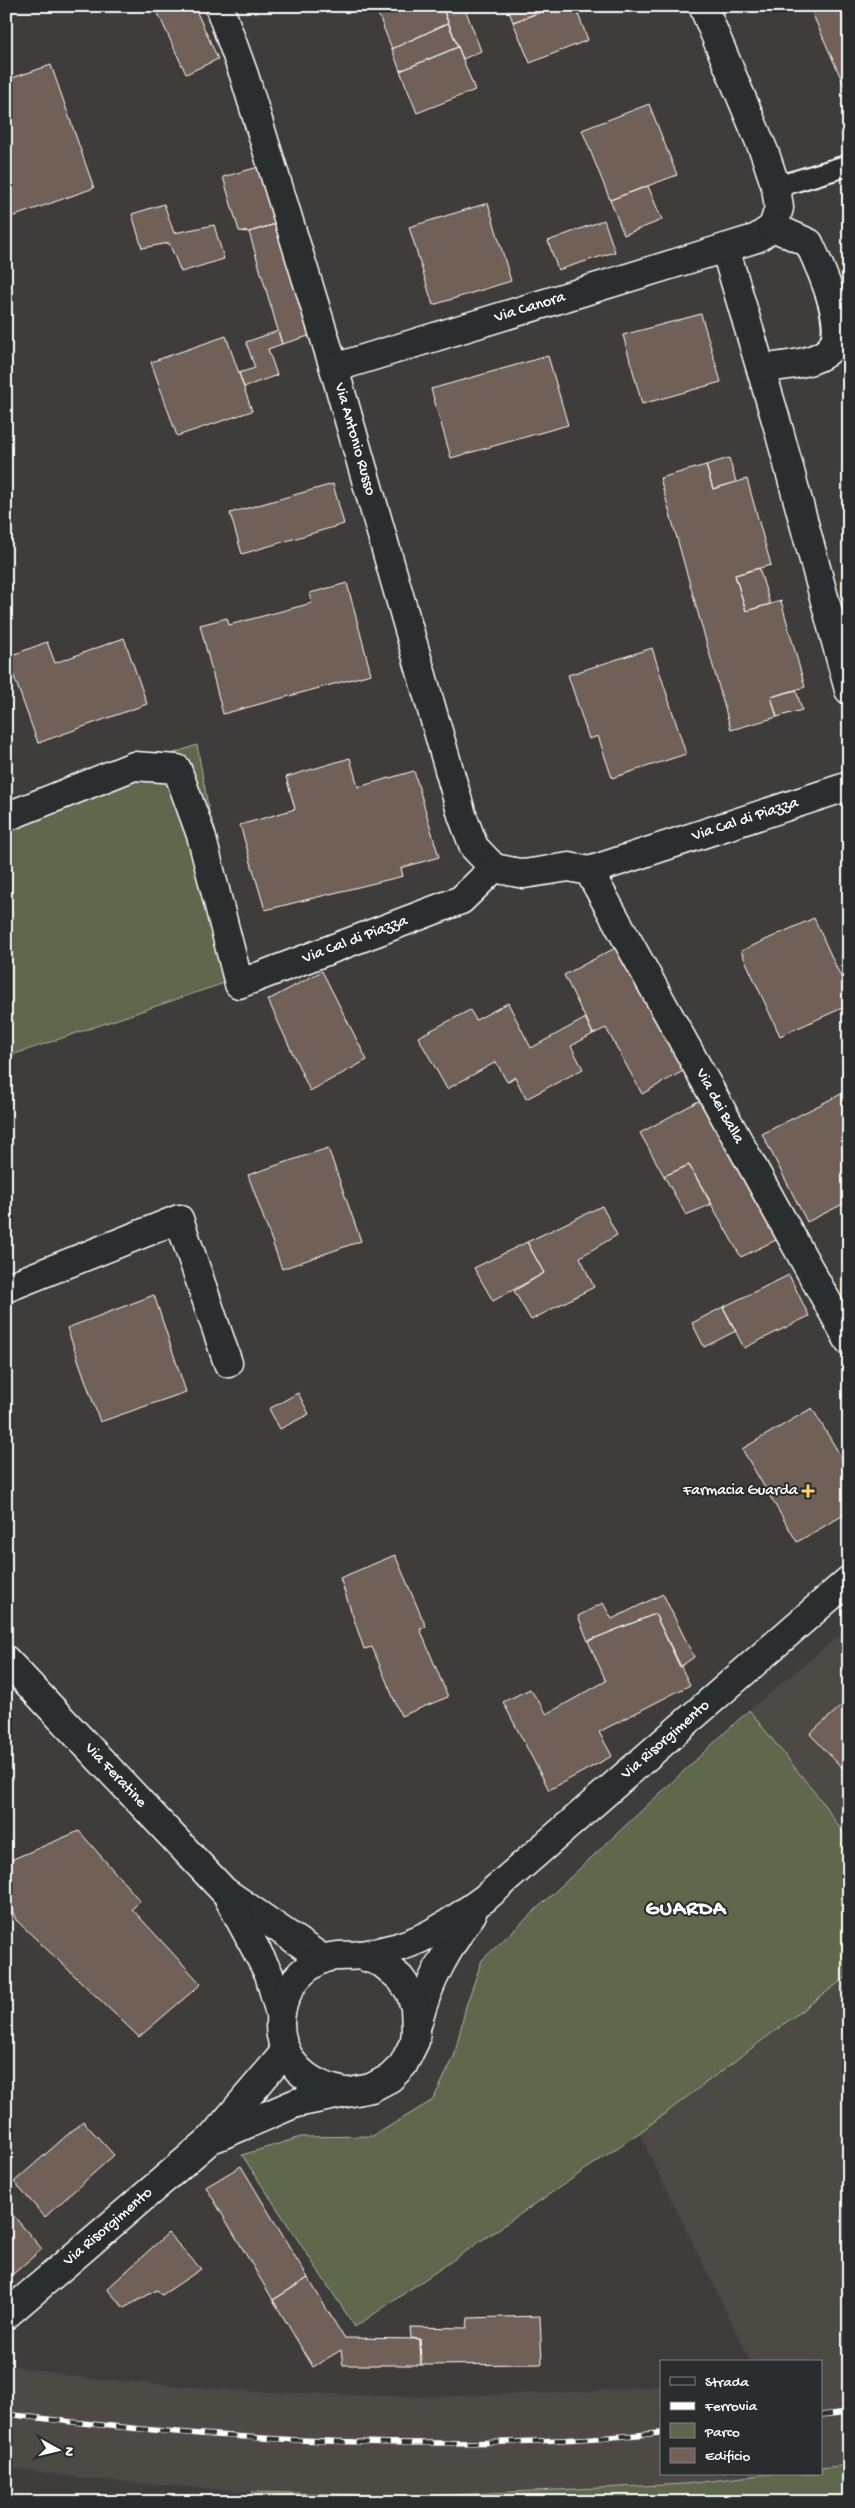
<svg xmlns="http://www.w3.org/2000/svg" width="855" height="2508" font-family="'Gochi Hand',sans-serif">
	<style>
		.built { fill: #4e4844 }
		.green { fill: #5e674e; stroke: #aeb3a6 }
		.building { fill: #716159; stroke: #fff }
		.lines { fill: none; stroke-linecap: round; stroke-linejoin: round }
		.lane-casing { stroke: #fff; stroke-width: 24 }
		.street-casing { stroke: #fff; stroke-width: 31 }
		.secondary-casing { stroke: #fff; stroke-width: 31 }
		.lane { stroke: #2a2d2e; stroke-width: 20 }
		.street { stroke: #2a2d2e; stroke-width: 28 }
		.secondary { stroke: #2a2d2e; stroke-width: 28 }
		.rail-casing { stroke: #fff; stroke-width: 5.5 }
		.rail { stroke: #2a2d2e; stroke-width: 4; stroke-dasharray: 11; stroke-linecap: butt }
		.poi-dot { fill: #ffd166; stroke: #2a2d2e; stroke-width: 2 }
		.labels { text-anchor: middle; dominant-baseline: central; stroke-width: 4; stroke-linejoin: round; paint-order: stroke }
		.street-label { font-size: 16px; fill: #fff; stroke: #2a2d2e }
		.poi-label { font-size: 16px; fill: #fff; stroke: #2a2d2e; text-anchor: end }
		.district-label { font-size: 21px; font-weight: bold; letter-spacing: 1px; fill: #fff; stroke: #2a2d2e }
	</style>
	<rect width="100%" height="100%" fill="#3f3d3b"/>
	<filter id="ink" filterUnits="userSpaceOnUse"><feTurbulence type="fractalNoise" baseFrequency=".02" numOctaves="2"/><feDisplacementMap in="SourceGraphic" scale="10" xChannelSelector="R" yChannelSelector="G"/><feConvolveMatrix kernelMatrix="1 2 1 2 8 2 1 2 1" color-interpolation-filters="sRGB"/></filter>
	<g filter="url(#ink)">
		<path class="built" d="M849 1628V1842L823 1803 749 1710Z
			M849 1975V2465L821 2468V2362H751L639 2133Z
			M6 2365 91 2379 258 2392 426 2397 593 2391 661 2386V2474H768L685 2484 426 2496 252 2492 80 2478 6 2467Z"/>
		<path class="green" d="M197 745 239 978 6 1057V812Z
			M749 1710 823 1803 849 1842V1975L639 2133 355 2327 242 2155 301 2137 373 2136 433 2100 454 2057 466 2006 482 1960Z
			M849 2465V2500L257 2502 252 2492 426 2496 685 2484 768 2474H821V2468Z"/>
		<path class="building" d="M162 6H194L218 59 186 74 156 9Z
			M375 6H442L448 23 392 49Z
			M442 6H464L481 51 463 59Z
			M507 6H557L513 22Z
			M557 6H575L588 40 530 63 513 22Z
			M809 6H849V96Z
			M448 23 458 47 400 71 392 49Z
			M458 47 475 90 417 113 400 71Z
			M51 65 94 188 6 219V80Z
			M649 104 677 175 610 200 582 130Z
			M262 166 279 223 249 232 239 231 223 177Z
			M648 186 662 220 624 235 610 200Z
			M488 203 511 281 433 305 409 227Z
			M164 204 174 233 214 225 224 259 181 272 169 243 142 248 132 214Z
			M604 220 615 252 558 270 548 241Z
			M279 223 312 335 282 344 249 232Z
			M701 314 721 382 642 404 623 335Z
			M278 331 282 344 268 349 277 375 244 387 239 373 255 368 246 342Z
			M226 336 252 411 177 436 151 362Z
			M548 356 568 425 451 458 431 389Z
			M729 458 736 482 713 489 706 465Z
			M706 465 713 489 747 479 771 565 735 575 746 611 781 601 805 687 771 697 777 717 731 730 660 478Z
			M333 484 344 524 242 554 230 513Z
			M759 568 770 604 746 611 735 575Z
			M347 583 371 674 223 714 200 625 227 618 229 625 312 603 310 593Z
			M124 638 147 704 38 743 7 657 47 642 55 663Z
			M652 648 686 754 612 778 598 736 589 739 568 675Z
			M796 690 802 710 777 717 771 697Z
			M350 758 358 787 414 771 439 857 401 868 403 876 265 910 240 825 295 809 286 777Z
			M814 918 849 995V1005L780 1036 741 951Z
			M619 946 685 1070 642 1094 606 1028 593 1034 564 975Z
			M322 971 367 1060 310 1091 268 1000Z
			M508 1003 531 1048 586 1018 593 1034 571 1046 583 1069 526 1099 515 1077 507 1082 496 1062 447 1089 418 1037 470 1010 476 1020Z
			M849 1090V1201L807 1222 762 1134Z
			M702 1099 778 1239 741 1257 689 1165 664 1176 640 1133Z
			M328 1148 361 1241 282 1269 248 1175Z
			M689 1165 712 1204 686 1215 664 1176Z
			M602 1206 617 1235 580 1257 594 1287 531 1320 514 1291 544 1273 527 1242Z
			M527 1242 544 1273 493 1301 474 1268Z
			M789 1275 809 1316 744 1348 723 1307Z
			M154 1295 186 1392 100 1422 67 1328Z
			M723 1307 736 1331 704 1347 692 1323Z
			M298 1393 309 1414 280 1429 269 1409Z
			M812 1408 849 1470V1512L797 1542 742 1449Z
			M395 1555 426 1627 420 1629 448 1697 401 1716 372 1647 364 1649 340 1578Z
			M663 1594 694 1657 680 1667 655 1614 588 1641 578 1616 603 1603 612 1619Z
			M655 1614 690 1685 599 1732 612 1756 549 1790 503 1702 530 1689 547 1714 606 1681 588 1641Z
			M849 1699V1763L843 1769 810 1734Z
			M79 1831 140 1901 132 1909 201 1984 139 2037 16 1920 6 1895V1862Z
			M83 2121 114 2155 45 2217 14 2182Z
			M241 2166 308 2278 273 2300 206 2187Z
			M6 2207 42 2249 6 2280Z
			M168 2233 201 2269 162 2295 157 2290 124 2308 107 2289Z
			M308 2278 344 2338 420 2339 421 2365H343L341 2350 313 2367 273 2300Z
			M540 2316 542 2364 421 2365 420 2339 411 2338 410 2327 467 2328 468 2318Z"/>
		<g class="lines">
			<defs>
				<path id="lane" d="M776 187 849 165"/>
				<g id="street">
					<path id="s1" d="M219 6 244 75 334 368 462 815 474 847 494 868"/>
					<path d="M725 248 778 427 849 690"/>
					<path id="s2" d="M334 368 725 248 757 238 773 227 779 208 776 187 765 154 703 6"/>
					<path d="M762 369C781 365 812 365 828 351 851 331 819 265 809 243L773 227"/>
					<path id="s3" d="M6 817 134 766 177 769 201 835 239 984 461 900 494 868"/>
					<path id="s4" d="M494 868 524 874 569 867 589 871 849 786"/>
					<path id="s5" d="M589 871 849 1341"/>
					<path d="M6 1288 179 1219 228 1363"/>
				</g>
				<g id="secondary">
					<path id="s6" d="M6 1660 224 1891 323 1959"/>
					<path d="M229 1899 269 1974 280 2014"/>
					<path d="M418 2022C428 1981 448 1948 472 1914"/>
					<path id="s7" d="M345 2092C317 2087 293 2074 283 2044 273 2010 290 1973 323 1959 335 1954 348 1957 360 1955 372 1954 386 1950 398 1947 430 1938 457 1918 484 1899L849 1580"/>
					<path d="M217 2137 296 2103 371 2088 390 2078 403 2065 415 2041 416 2030 415 2007 410 1992 400 1978 382 1963 360 1955"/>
					<path id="s8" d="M6 2315 211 2139 286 2051"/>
				</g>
			</defs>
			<use href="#lane" class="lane-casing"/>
			<use href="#street" class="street-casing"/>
			<use href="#secondary" class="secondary-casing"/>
			<use href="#lane" class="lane"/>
			<use href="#street" class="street"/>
			<use href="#secondary" class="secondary"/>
			<defs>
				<path id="rail" d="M6 2414C223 2442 443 2453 661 2433
					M821 2415 849 2412"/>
			</defs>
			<use href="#rail" class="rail-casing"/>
			<use href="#rail" class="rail"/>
		</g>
	</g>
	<path class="poi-dot" d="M805.5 1483.5h5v5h5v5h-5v5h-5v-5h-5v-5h5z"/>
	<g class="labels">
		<g class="street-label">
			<text stroke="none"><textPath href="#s2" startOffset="205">Via Canora</textPath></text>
			<text stroke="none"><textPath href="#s1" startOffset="454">Via Antonio Russo</textPath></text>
			<text stroke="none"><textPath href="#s4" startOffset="261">Via Cal di Piazza</textPath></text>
			<text stroke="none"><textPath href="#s3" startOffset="529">Via Cal di Piazza</textPath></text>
			<text stroke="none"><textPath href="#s5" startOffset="269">Via dei Balla</textPath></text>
			<text stroke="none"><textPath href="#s7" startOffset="602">Via Risorgimento</textPath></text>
			<text stroke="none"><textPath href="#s6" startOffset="159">Via Feratine</textPath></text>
			<text stroke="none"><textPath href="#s8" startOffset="135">Via Risorgimento</textPath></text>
		</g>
		<g class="poi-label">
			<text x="798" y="1491">Farmacia Guarda</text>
		</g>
		<g class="district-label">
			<text x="686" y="1910">GUARDA</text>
		</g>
	</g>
	<rect width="855" height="2508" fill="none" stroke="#2a2d2e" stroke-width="25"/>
	<rect x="12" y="12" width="830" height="2483" fill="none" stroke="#fff" stroke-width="2" filter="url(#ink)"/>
	<rect x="660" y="2360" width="162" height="115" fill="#2a2d2e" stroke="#7f8182"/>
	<rect x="670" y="2377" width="25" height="8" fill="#2a2d2e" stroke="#7f8182"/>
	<text x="705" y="2386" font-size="15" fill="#ffffff">Strada</text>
	<rect x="670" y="2402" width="25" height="8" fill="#ffffff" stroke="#7f8182"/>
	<text x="705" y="2410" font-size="15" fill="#ffffff">Ferrovia</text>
	<rect x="670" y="2423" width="25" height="15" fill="#5e674e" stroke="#7f8182"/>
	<text x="705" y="2436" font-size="15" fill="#ffffff">Parco</text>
	<rect x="670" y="2448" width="25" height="15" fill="#716159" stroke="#7f8182"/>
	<text x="705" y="2460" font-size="15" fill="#ffffff">Edificio</text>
	<g transform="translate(58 2450) rotate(98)" stroke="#2a2d2e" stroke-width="4" paint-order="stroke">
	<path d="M0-4L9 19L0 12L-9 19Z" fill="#ffffff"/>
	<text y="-8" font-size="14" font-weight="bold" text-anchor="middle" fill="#ffffff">N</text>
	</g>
</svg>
